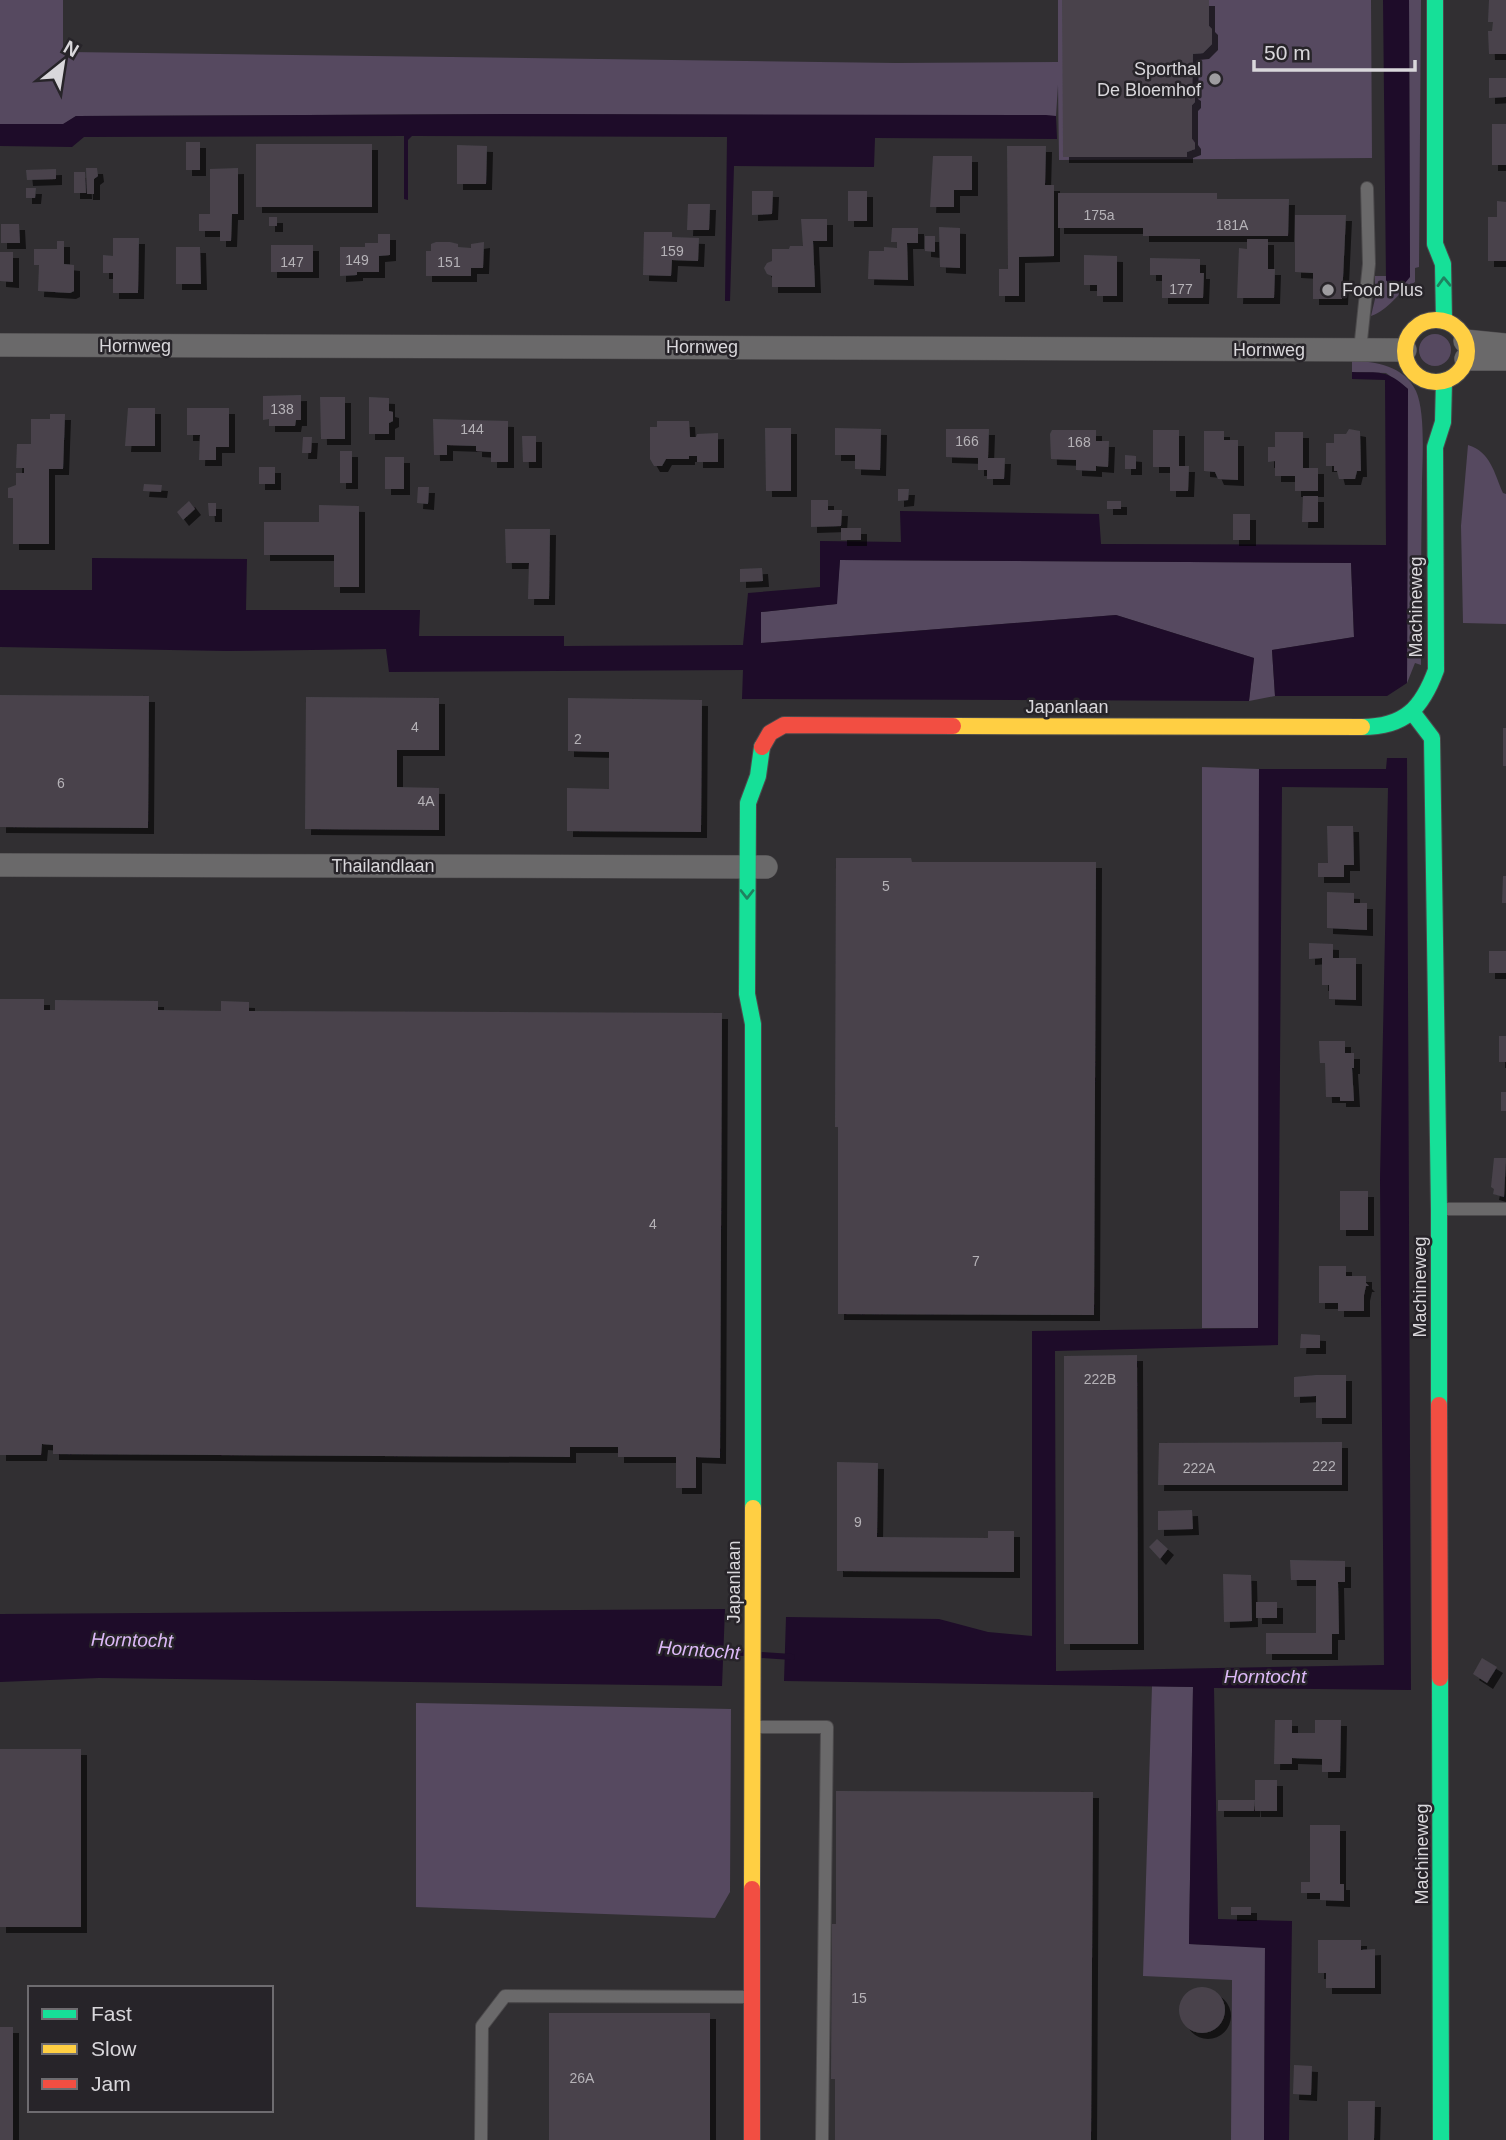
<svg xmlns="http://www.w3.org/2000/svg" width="1506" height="2140" font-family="Helvetica,sans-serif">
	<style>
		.green { fill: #564960 }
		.water { fill: #1e0c29; fill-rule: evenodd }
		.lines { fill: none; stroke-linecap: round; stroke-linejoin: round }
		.stream { stroke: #1e0c29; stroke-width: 6 }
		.building { fill: #48434b; filter: url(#shadow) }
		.lane-casing { stroke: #4c4a4c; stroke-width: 14 }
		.street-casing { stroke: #4c4a4c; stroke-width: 24 }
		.fast-casing { stroke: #4c4a4c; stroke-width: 18 }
		.slow-casing { stroke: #4c4a4c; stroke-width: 18 }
		.jam-casing { stroke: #4c4a4c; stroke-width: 18 }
		.lane { stroke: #6a696a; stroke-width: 12 }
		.street { stroke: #6a696a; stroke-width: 23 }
		.fast { stroke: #16e098; stroke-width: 16 }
		.slow { stroke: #ffcf43; stroke-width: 16 }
		.jam { stroke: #f24e42; stroke-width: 16 }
		.oneway { stroke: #1e8260 }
		.poi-dot { fill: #9e9ca0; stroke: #272429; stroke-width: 2.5 }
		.labels { text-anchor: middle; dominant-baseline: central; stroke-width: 5; stroke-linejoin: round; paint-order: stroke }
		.number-label { font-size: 14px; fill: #b5b2b7 }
		.poi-label { font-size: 18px; fill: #d9d7db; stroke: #272429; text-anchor: end }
		.street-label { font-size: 18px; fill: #d9d7db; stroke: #272429 }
		.water-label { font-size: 19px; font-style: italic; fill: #dcb8f7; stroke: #272429 }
	</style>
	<defs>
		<filter id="shadow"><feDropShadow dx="6" dy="6" stdDeviation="0" flood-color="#0009"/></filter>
	</defs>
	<rect width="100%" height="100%" fill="#312f32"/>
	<path class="green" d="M0 0H63V49L70 52 896 63 1058 62V0H1371L1372 158 1059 160 1058 85 1056 116 520 114 76 116 64 124H0Z
		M1409 0H1421L1419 267 1415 268V282C1398 292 1389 310 1371 316L1375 299V276H1386V280L1393 288 1410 265Z
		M1419 350a16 16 0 1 1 32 0a16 16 0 1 1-32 0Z
		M1352 361C1376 361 1404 366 1416 391 1426 413 1422 463 1422 487 1421 547 1421 606 1421 665L1415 663 1407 683 1408 389 1386 373 1352 372Z
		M1468 445C1491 452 1494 473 1503 493L1506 494V624L1463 623 1461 526Z
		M840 560 1351 563 1354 637 1272 650 1275 696 1249 701 1254 658 1116 615 761 643V612L836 604Z
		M1202 767 1259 769 1258 1328H1202Z
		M1152 1686 1193 1687 1189 1944 1265 1947 1264 2140H1231L1232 1980 1143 1976Z
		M416 1703 731 1709 730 1892 715 1918 416 1907Z"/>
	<path class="water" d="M1383 0H1409L1410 277 1400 289H1393L1386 280Z
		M520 114 1046 115 1056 116 1057 139 875 138 874 167 734 166 730 301H725L727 137 412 136 408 140V200L404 199V136L84 137 72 147 0 146V124H63L76 116Z
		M1352 372C1380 373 1386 369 1408 389L1407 683 1387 696H1275L1272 650 1354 637 1351 563 840 560 837 604 761 612V643L1116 615 1254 658 1249 701 742 699 743 670 389 672 386 649 227 651 0 647V590H92V558L247 559 246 610H420L419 636H564V646L743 645 748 593 820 587V541L901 542 900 511 1099 514 1101 544 1386 545 1385 380 1352 379Z
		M1387 758H1407L1411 1690 1214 1688 1218 1919 1292 1921 1289 2140H1264L1265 1948 1189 1944 1193 1687 784 1681 786 1617 939 1619 988 1632 1032 1636V1331L1258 1328 1259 769H1386ZM1282 787 1388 788 1380 1179 1384 1665 1056 1671 1055 1351 1278 1345Z
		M725 1609 722 1686 99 1678 0 1682V1614Z"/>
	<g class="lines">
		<path class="stream" d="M716 1651 743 1653
			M761 1655 792 1657"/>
	</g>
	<path class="building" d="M1062 0H1209V26L1212 29V44L1203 53 1193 54 1192 93 1195 95V102L1192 105V139L1195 143V149L1187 152V157H1063Z
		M1489 0H1506V54H1489L1488 31H1492L1493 22H1488Z
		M1489 78H1506V97L1489 98Z
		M1492 124H1506V165H1492Z
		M186 142H200V170H186Z
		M256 144H372V207H256Z
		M457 145 487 146 486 184H457Z
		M1007 146H1046L1045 185H1054V256L1019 257V296H999V269H1008Z
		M933 156H972V190H954V207H930Z
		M86 168H97L98 176 94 179V194H87Z
		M238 168V214H232L231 241H220V231H199V214H210V169Z
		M56 169V179L27 180 26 170Z
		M74 172H85L86 193H74Z
		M26 188H36L35 198H26Z
		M752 191H773L772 214 752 215Z
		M848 191H867V221H848Z
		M1058 193H1217V199H1289L1288 236H1143V228H1058Z
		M1497 201 1506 202V261H1488V217H1497Z
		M688 204H710L709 230H687Z
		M1295 215H1346L1342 299H1313V273L1295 272Z
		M269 217H277V226H269Z
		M801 219H827V241H813L815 287H772V276L767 274 764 268 767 263 772 261V249H789L790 246H803Z
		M1 224H19L20 243H1Z
		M939 227 960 228V268L940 267Z
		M892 228H918V243H907L908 280 868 279 869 251H884V247L897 248V242H891Z
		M644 232H672V237L699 238 698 261 672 260 671 276 643 275Z
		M378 234H390V255L379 256V272H357V275L340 276V247H365V243H378Z
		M925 236H935V252L925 251Z
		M113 238H139L138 293H113V273H103V255L113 256Z
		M1247 239H1268V269H1275L1274 298H1237L1239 248 1247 249Z
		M57 241H64V264L74 265V291L70 293 38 291 39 265H34V249H57Z
		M436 242H450L458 244V247L471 248V244L484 242 483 268H471V276H426V251H431V244Z
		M271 245H313V272H271Z
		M176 247H200L201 284H176Z
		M0 252H13V282L0 281Z
		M1084 255 1117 256V296H1097V285H1084Z
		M1150 258 1200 259V273H1204L1203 298H1162V275H1150Z
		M301 395V420H296L295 426H269V419L263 420V396Z
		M320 397H345V439H321Z
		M369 397 389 398V411L393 412V421L389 423V434H369Z
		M128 408H155V446H125Z
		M187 408H229V447H216V460H199L200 435H187Z
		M50 414H65L63 469H49V544H13V498H8V488L16 485V473H24V468H16L17 444H31V419H50Z
		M433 419 508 421V462H491V452L476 451V446L447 445V455H434Z
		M657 421H689L690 437H696L697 434 718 433V462H697V456H689V459H666L662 466H654L650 459V427H657Z
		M765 428H791V491H766Z
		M835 428 881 429 880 470 855 469V455H835Z
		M946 429H989L988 458H1005L1004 479H987V470H978V458L946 457Z
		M1349 429 1360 431 1361 471H1357L1355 479H1339L1337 471H1334V466H1326V443H1334V434H1346Z
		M1052 430H1096V441H1109L1108 467 1096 466V471L1076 470V460L1051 459 1050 434Z
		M1153 430H1179V466H1189L1188 491H1170V467H1153Z
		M1204 431H1224V440H1238V480L1218 479 1215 472 1204 471Z
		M1275 432H1303V468H1318V491H1295V476H1275V461L1268 462V447H1275Z
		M522 436H536V462H523Z
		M303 437H312L311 453H302Z
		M340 451H352V483H340Z
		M1125 455 1136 456V469H1125Z
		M385 457H404V489H385Z
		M259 467H275V484H259Z
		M144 484 162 485 161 492 143 491Z
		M418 487H429L428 504 417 503Z
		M898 489H909L908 500 898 501Z
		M1303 496H1318V522H1302Z
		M811 500H828V510H842L841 526 811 527Z
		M189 501 195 509 183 520 177 512Z
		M1107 501H1121V509H1107Z
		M208 503H216V516H209Z
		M319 505 359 506V587H334V555H264V522H319Z
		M1233 514H1250V540H1233Z
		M841 528H861V540H841Z
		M505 529H550L549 599H528L529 563H506Z
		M762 568 763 581 740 582V569Z
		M0 695 149 696 148 828 0 827Z
		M306 697 439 698V750H397V787L439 788V830L305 829Z
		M568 698 702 700 701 832 567 831V788L609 789V752L568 751Z
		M1503 728H1506V766H1503Z
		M1327 826H1353L1354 865H1344V877H1318V863H1328Z
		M836 858H911L912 862H1096L1094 1315 838 1314V1127H835Z
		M1503 876H1506V903H1502Z
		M1327 892 1354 893V903H1367V930L1327 928Z
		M1309 943 1333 944V958H1356V1000L1329 999V985H1322V958L1309 959Z
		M1489 951H1506V973H1489Z
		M0 999H44V1010H55V1000L158 1001V1010L221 1011V1001L249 1002V1011L722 1013 720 1458 696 1457V1488H676V1457H618V1447H570V1457L53 1454V1445L42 1444 41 1455H0Z
		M1499 1036H1506V1062H1499Z
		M1319 1041H1345V1053H1354V1068H1352L1354 1101H1340V1097H1326L1325 1063H1320Z
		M1501 1092H1506V1111H1501Z
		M1494 1158H1506L1504 1197 1493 1194 1494 1189 1491 1187Z
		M1340 1191H1368V1230H1340Z
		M1319 1266H1346V1276H1366V1283L1369 1286H1366L1364 1295V1311H1338V1303H1319Z
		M1301 1334 1320 1335V1348H1300Z
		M1137 1355 1138 1644H1064V1356Z
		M1316 1375H1346V1418H1316V1396L1294 1397V1377Z
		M1342 1442V1485H1158L1159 1443Z
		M837 1462 878 1463 877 1537 988 1538V1531H1014V1572L837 1571Z
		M1192 1510 1193 1529 1158 1530V1511Z
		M1157 1539 1168 1549 1160 1559 1149 1547Z
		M1290 1560 1345 1561V1582H1338L1339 1634H1332V1654H1266V1633H1316V1580H1291Z
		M1223 1574 1251 1575 1252 1621 1224 1622Z
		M1256 1602H1277V1618H1256Z
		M1482 1658 1497 1667 1487 1683 1473 1674Z
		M1275 1720H1292V1733H1315V1720H1341L1340 1772H1322V1759L1292 1758V1764H1274Z
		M0 1749H81V1927H0Z
		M1255 1780H1277V1811H1255Z
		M836 1791 1093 1792 1091 2140H835V2079H831L832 1924H836Z
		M1218 1800H1255L1254 1811H1218Z
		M1310 1825H1340V1884H1344V1901L1320 1900V1893H1301V1882H1310Z
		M1231 1907H1251V1915H1231Z
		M1318 1940H1361V1950L1375 1949V1988H1326V1973H1318Z
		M1179 2010a23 23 0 1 1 46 0a23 23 0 1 1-46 0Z
		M549 2013H710V2140H549Z
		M0 2027H13V2140H0Z
		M1294 2065 1312 2066 1311 2095 1293 2094Z
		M1348 2101H1375L1374 2140H1348Z"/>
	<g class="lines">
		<defs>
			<path id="lane" d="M1360 350 1369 264 1367 188
				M1439 1209H1506
				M754 1727H827L822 2140
				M481 2140 482 2026 505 1996 752 1997"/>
			<path id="street" d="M1465 341 1506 345
				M0 345 1405 350
				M1466 359H1506
				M0 865 766 867"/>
			<path id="fast" d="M1435 0V244L1443 264 1444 321
				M1413 713 1432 738 1439 1209V1405
				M1362 727C1405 727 1422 708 1436 670L1435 447 1443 422 1444 381
				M753 1508V1024L747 994 748 803 758 776 762 747
				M1440 1678 1441 2140"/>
			<path id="slow" d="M1405 351a31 31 0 1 1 62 0a31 31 0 1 1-62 0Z
				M953 726 1362 727
				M752 1889 753 1508"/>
			<path id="jam" d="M762 747 770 733 784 725 953 726
				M1439 1405 1440 1678
				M752 2140V1889"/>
		</defs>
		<use href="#lane" class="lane-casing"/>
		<use href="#street" class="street-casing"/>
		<use href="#fast" class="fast-casing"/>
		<use href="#slow" class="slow-casing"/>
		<use href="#jam" class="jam-casing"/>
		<use href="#lane" class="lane"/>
		<use href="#street" class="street"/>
		<use href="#fast" class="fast"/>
		<use href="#slow" class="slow"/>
		<use href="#jam" class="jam"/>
	</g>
	<defs><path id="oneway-chevron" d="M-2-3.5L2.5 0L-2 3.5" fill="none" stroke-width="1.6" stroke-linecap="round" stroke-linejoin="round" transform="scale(1.75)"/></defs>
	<g class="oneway">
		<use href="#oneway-chevron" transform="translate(1444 282) rotate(-92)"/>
		<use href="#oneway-chevron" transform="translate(747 894) rotate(90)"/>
	</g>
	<g class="poi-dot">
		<circle cx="1215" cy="79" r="7"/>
		<circle cx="1328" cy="290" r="7"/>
	</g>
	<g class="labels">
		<g class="number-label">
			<text x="1099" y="215">175a</text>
			<text x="1232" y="225">181A</text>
			<text x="672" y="251">159</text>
			<text x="357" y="260">149</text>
			<text x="292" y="262">147</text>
			<text x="449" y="262">151</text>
			<text x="1181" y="289">177</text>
			<text x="282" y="409">138</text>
			<text x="472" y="429">144</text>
			<text x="967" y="441">166</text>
			<text x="1079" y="442">168</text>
			<text x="415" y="727">4</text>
			<text x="578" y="739">2</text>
			<text x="61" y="783">6</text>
			<text x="426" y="801">4A</text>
			<text x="886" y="886">5</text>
			<text x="653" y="1224">4</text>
			<text x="976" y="1261">7</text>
			<text x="1100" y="1379">222B</text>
			<text x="1324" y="1466">222</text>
			<text x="1199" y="1468">222A</text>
			<text x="858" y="1522">9</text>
			<text x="859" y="1998">15</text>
			<text x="582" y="2078">26A</text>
		</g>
		<g class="poi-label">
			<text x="1201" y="69">Sporthal<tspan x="1201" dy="21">De Bloemhof</tspan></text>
			<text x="1342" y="290" text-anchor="start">Food Plus</text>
		</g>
		<g class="street-label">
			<text x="135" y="346">Hornweg</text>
			<text x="702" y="347">Hornweg</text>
			<text x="1269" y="350">Hornweg</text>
			<text transform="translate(1416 607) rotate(-90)">Machineweg</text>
			<text x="1067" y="707">Japanlaan</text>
			<text x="383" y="866">Thailandlaan</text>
			<text transform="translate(1420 1287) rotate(-90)">Machineweg</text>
			<text transform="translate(734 1582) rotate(-90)">Japanlaan</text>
			<text transform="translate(1422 1854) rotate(-90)">Machineweg</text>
		</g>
		<g class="water-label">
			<text transform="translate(132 1640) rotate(1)">Horntocht</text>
			<text transform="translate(699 1650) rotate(4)">Horntocht</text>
			<text x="1265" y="1676">Horntocht</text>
		</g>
	</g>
	<rect x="28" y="1986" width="245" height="126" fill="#272429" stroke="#6e6c70" stroke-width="2"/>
	<rect x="42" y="2009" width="35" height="10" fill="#16e098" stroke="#6e6c70" stroke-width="2"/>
	<text x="91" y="2021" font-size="21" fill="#d9d7db">Fast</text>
	<rect x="42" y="2044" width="35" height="10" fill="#ffcf43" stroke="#6e6c70" stroke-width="2"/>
	<text x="91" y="2056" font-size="21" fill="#d9d7db">Slow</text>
	<rect x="42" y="2079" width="35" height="10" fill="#f24e42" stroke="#6e6c70" stroke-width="2"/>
	<text x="91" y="2091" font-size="21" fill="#d9d7db">Jam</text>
	<g transform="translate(63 63) rotate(30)" stroke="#272429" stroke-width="5" paint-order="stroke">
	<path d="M0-5L12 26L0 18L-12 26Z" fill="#d9d7db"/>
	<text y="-10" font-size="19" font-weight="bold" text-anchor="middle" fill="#d9d7db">N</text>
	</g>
	<path d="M1254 60v10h161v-10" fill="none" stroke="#d9d7db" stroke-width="3.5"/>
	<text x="1264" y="60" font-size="21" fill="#d9d7db" stroke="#272429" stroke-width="5" paint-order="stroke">50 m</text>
</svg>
